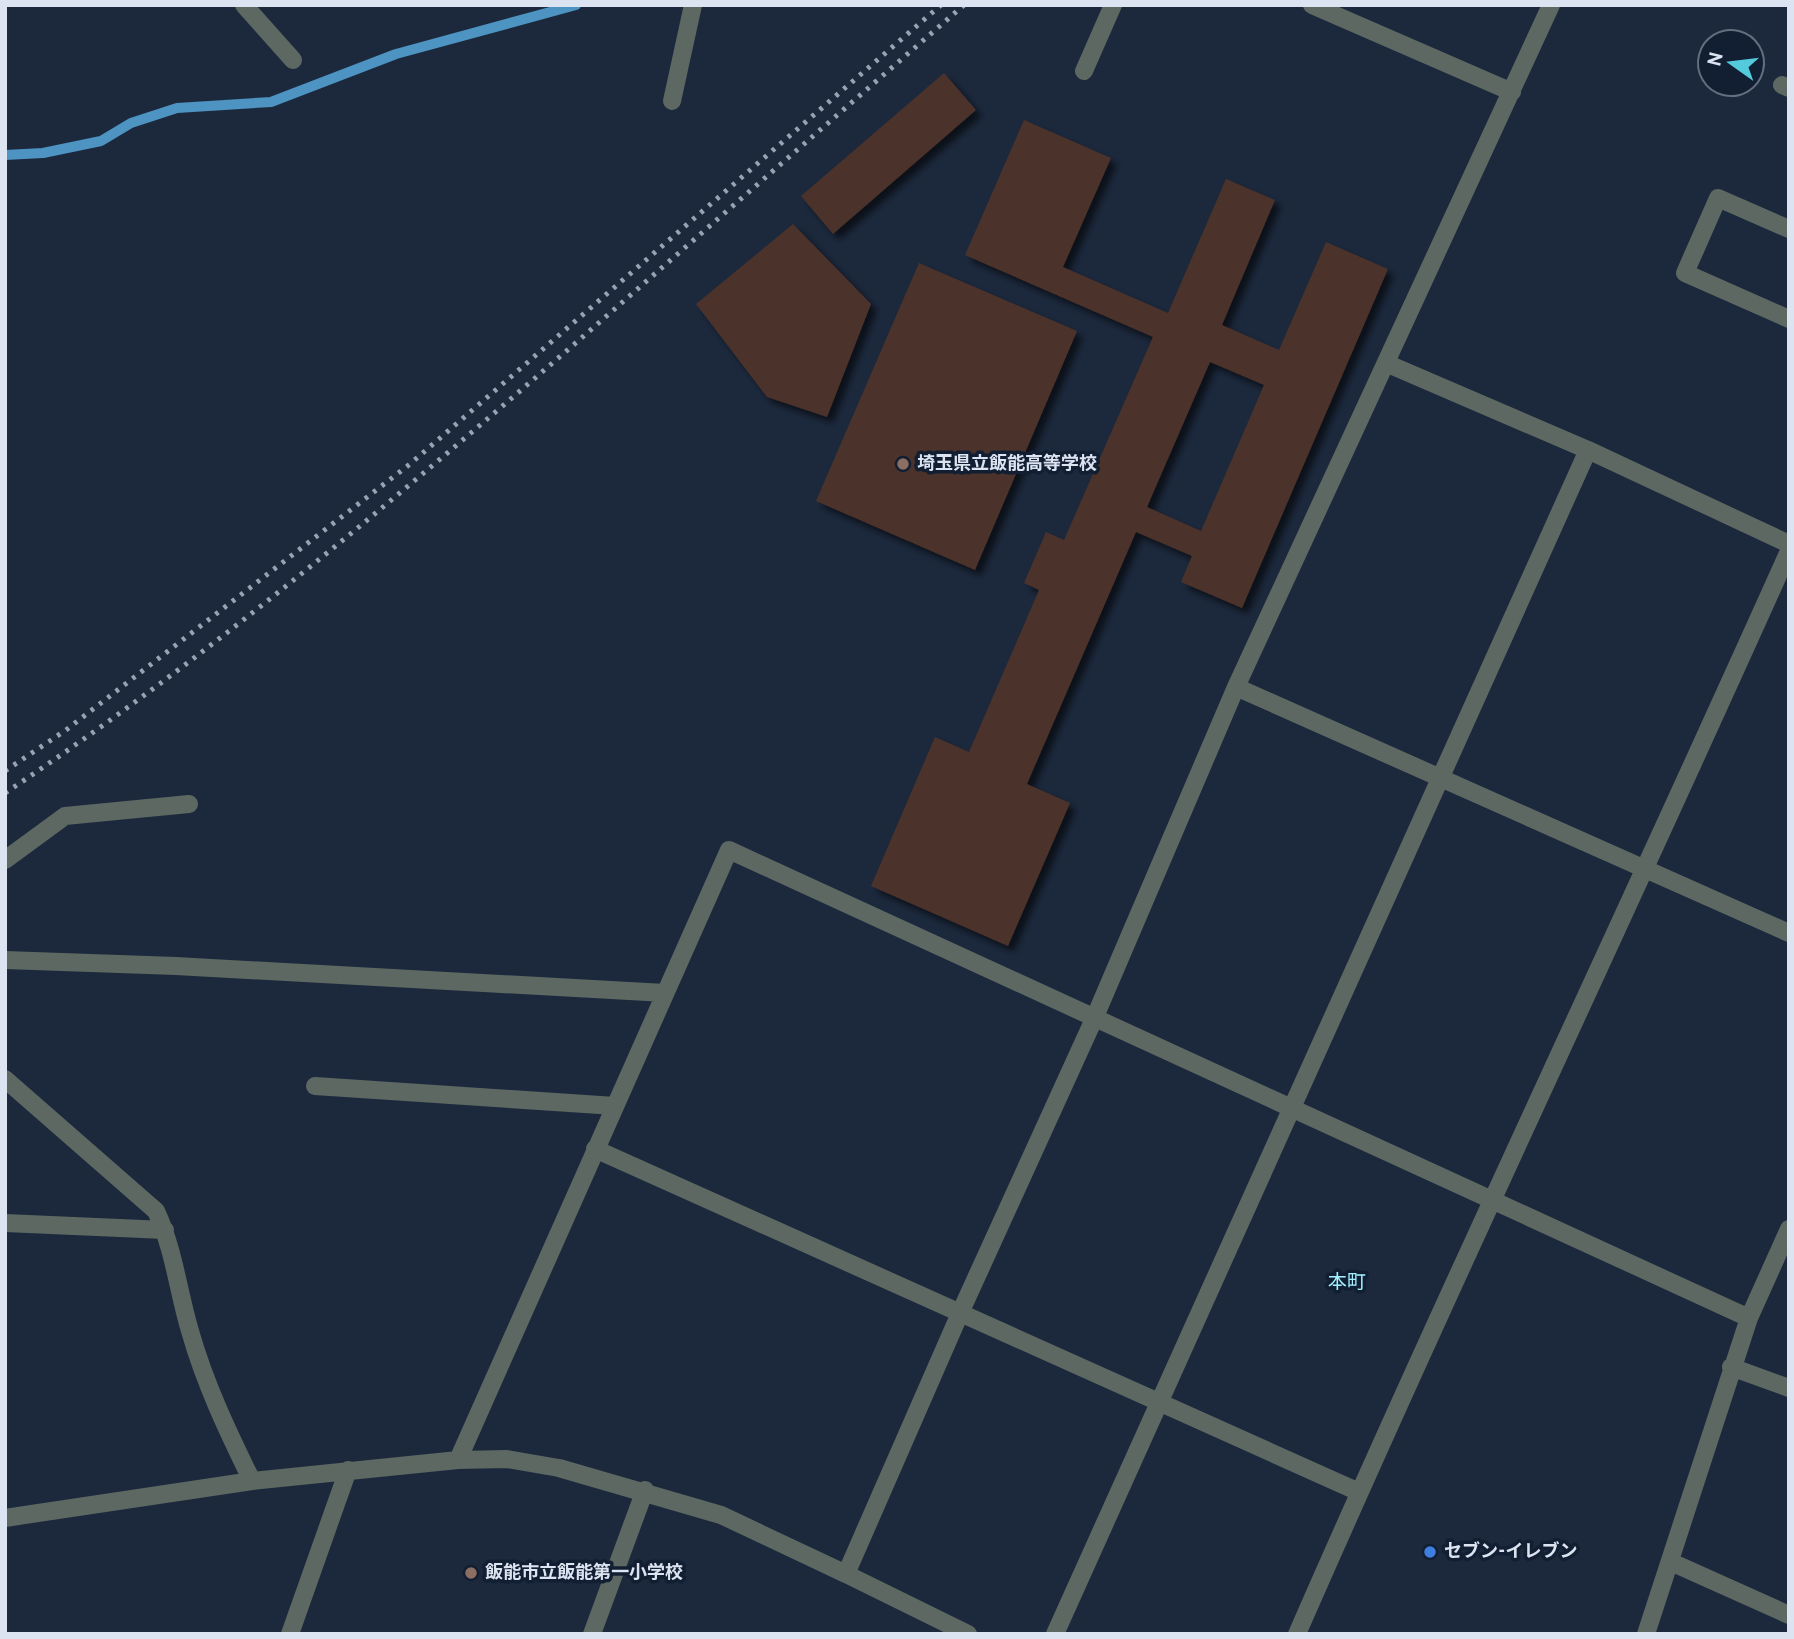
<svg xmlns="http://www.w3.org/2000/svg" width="1794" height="1639" font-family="Overpass,'Noto Sans JP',sans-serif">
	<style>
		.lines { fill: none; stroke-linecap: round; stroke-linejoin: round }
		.stream { stroke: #4d94c2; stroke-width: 10 }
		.building { fill: #4c312a; fill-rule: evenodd; filter: url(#shadow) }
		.minor { stroke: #5c6861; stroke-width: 18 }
		.rail { stroke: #99a2b2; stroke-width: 5; stroke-dasharray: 3.5 7; stroke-linecap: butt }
		.education-dot { fill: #8d6e63; stroke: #121f33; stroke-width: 2.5 }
		.shop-dot { fill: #3f7fe0; stroke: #121f33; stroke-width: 2.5 }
		.labels { text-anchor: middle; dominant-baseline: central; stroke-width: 7; stroke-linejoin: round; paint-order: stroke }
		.poi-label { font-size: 18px; font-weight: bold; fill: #dce4f2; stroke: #121f33; text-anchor: start }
		.neighbourhood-label { font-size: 19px; fill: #a1f0ff; stroke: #121f33 }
	</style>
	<defs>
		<filter id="shadow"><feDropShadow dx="6" dy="6" stdDeviation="3.5" flood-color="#0009"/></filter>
	</defs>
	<rect width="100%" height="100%" fill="#1c293d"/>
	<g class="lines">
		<path class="stream" d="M5 155 43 153 101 141 131 123 177 108 271 102 396 54 576 5"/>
	</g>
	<path class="building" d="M944 73 976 110 833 234 801 196Z
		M1024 120 1111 158 1063 267 1168 313 1226 179 1275 200 1222 325 1279 350 1326 242 1388 269 1242 608 1181 582 1192 556 1136 532 1027 784 1070 803 1008 946 871 886 935 737 969 752 1039 590 1024 583 1046 532 1064 540 1153 337 965 255ZM1210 362 1264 385 1201 531 1147 507Z
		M793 224 871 304 827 417 767 397 696 304Z
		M919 263 1077 331 975 570 816 501Z"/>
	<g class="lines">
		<path class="minor" d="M244 5 293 60
			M1312 5 1512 92
			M1084 71 1113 5
			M1782 85 1789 88
			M672 101 693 5
			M1789 229 1718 198 1685 273 1789 319
			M1388 364 1588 450 1789 544
			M1236 687 1789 933
			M5 860 65 816 189 804
			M5 960 176 966 665 993
			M5 1079 156 1211C174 1249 178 1291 190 1331 205 1384 228 1432 252 1481
			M315 1086 615 1106
			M595 1149 1359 1492
			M5 1223 165 1230
			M1731 1367 1789 1388
			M458 1460 729 850 1749 1318
			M5 1518 252 1481 458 1460 507 1459 559 1468 721 1515 846 1574 961 1311 1094 1019 1236 687 1551 5
			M1671 1562 1789 1615
			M846 1574 968 1634
			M290 1634 348 1470
			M592 1634 645 1490
			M1055 1634 1588 450
			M1297 1634C1456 1271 1627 913 1789 551
			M1646 1634 1749 1318 1789 1229"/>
		<path class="rail" d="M5 771 66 730 410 464 941 5
			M5 793C208 658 394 500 578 341 706 229 835 117 964 5"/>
	</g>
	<g class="education-dot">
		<circle cx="903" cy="464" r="7"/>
		<circle cx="471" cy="1573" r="7"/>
	</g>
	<circle class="shop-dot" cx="1430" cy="1552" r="7"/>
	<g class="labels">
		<g class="poi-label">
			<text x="917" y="464">埼玉県立飯能高等学校</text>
			<text x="1444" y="1552">セブン-イレブン</text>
			<text x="485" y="1573">飯能市立飯能第一小学校</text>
		</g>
		<g class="neighbourhood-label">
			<text x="1347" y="1283">本町</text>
		</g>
	</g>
	<rect width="1794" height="1639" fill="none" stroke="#dce4f2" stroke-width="14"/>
	<g transform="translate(1731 63) rotate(284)"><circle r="33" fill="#121f33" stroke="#636e7f" stroke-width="2"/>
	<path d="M0-5L12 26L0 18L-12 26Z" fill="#54cadd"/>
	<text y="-10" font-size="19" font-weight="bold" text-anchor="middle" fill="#dce4f2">N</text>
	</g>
</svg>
